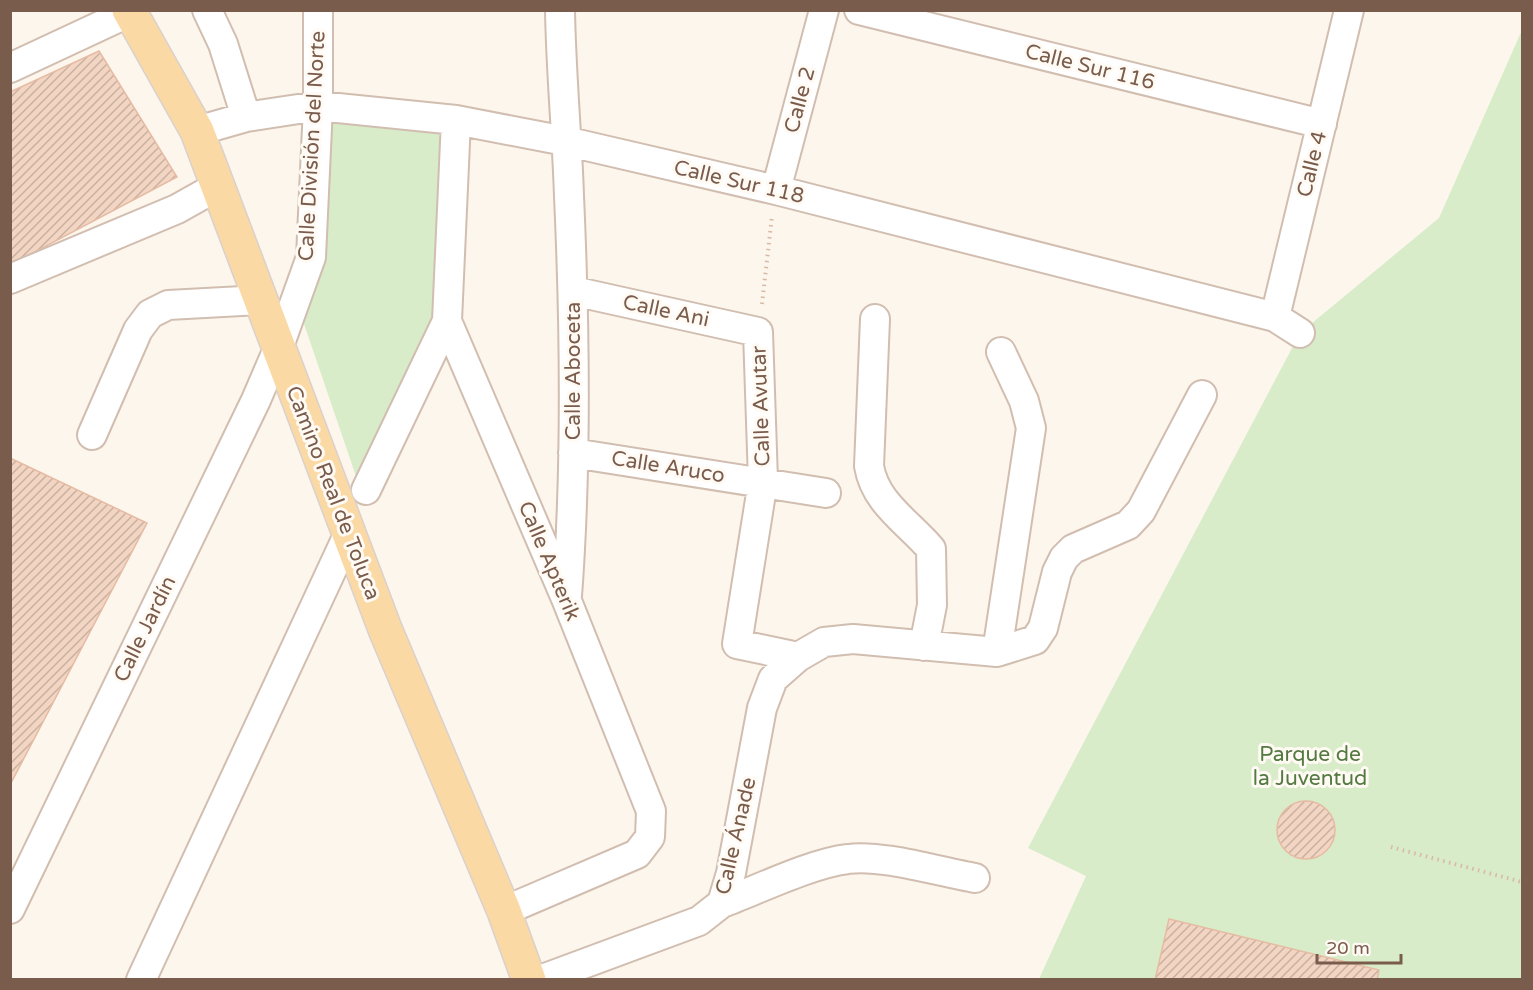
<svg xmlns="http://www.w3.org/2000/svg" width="1533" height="990" font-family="'Varela Round',sans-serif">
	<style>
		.park { fill: #d8ecc9 }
		.building { fill: url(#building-hatch); stroke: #e6bba3; stroke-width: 1.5 }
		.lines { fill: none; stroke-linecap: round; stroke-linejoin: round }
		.minor-casing { stroke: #d1beb0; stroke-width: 32 }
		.major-casing { stroke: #dad1cd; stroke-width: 36 }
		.path { stroke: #d9b8a5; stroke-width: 4; stroke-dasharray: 1.5 4.5; stroke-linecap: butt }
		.minor { stroke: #fff; stroke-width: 28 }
		.major { stroke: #fbd9a5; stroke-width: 33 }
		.labels { text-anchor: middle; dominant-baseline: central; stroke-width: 6; stroke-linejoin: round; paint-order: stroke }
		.street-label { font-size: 21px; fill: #7a5c4d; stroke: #fffaf3 }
		.park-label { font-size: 21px; fill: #537a41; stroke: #fffaf3 }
	</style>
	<defs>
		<pattern id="building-hatch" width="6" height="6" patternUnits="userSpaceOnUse" patternTransform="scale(1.5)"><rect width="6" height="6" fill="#f3d5c3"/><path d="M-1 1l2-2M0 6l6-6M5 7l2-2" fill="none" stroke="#cab0a1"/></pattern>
	</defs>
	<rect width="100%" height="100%" fill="#fdf6ec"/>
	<path class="park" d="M1522 30V979H1039L1086 876 1028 848 1300 333 1439 218Z
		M320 118 451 124 442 318 361 491 302 318Z"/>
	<path class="building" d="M99 51 177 177 10 265V92Z
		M10 458 147 523 10 785Z
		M1277 830a29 29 0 1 1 58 0a29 29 0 1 1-58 0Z
		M1169 919 1379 970 1377 980H1155Z"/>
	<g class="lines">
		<defs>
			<path id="minor" d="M207 10 223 44 246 117
				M560 10C561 73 567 134 569 196 575 329 577 463 567 596
				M859 10 1322 124
				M10 68 130 12
				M456 120 447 321 567 601 651 811 650 837 637 854 504 911
				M197 131 246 117 318 106 456 120 565 141 776 190 1275 317 1300 333
				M776 190 824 10
				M10 279 177 209 218 186
				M573 291 758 332 763 481 737 644 798 657
				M1275 317 1349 10
				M875 319 869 466C875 503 908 522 931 549L932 605 924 646
				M92 435 138 330 150 314 168 305 259 300
				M573 453 826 493
				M366 490 447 321
				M997 652 1031 428 1024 401 1001 352
				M722 903C757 890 812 863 848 859 881 854 940 872 975 878
				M10 909 256 400 278 349 311 257 318 106V10
				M141 980 349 533
				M540 980 699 921 722 903 731 873 762 708 773 679 798 657 824 642 853 639 997 652 1035 640 1043 628 1057 572 1064 558 1073 549 1128 525 1141 511 1202 395"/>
			<path id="major" d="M129 10 197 131 385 629 504 911 529 980"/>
		</defs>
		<use href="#minor" class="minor-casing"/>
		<use href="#major" class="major-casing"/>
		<path class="path" d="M762 304 772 216
			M1391 847 1522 882"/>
		<use href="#minor" class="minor"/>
		<use href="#major" class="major"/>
	</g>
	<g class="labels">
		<g class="street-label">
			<text transform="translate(1090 67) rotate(14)">Calle Sur 116</text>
			<text transform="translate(800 100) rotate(-75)">Calle 2</text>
			<text transform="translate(312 146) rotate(-87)">Calle División del Norte</text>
			<text transform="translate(1312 164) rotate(-76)">Calle 4</text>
			<text transform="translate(739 182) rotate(13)">Calle Sur 118</text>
			<text transform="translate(666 311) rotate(12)">Calle Ani</text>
			<text transform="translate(573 371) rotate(-90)">Calle Aboceta</text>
			<text transform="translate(761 406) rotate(-92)">Calle Avutar</text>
			<text transform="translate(668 467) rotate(9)">Calle Aruco</text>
			<text transform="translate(333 493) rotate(69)">Camino Real de Toluca</text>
			<text transform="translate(549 561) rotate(67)">Calle Apterik</text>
			<text transform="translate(145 629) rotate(-64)">Calle Jardín</text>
			<text transform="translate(736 836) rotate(-77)">Calle Ánade</text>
		</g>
		<g class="park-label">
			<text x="1310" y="754">Parque de<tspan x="1310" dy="24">la Juventud</tspan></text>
		</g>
	</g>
	<rect width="1533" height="990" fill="none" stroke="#7a5c4d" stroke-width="24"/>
	<path d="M1317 954v9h84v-9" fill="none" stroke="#7a5c4d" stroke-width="3"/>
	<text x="1326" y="954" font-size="18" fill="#7a5c4d" stroke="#fffaf3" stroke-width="4.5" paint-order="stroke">20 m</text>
</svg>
